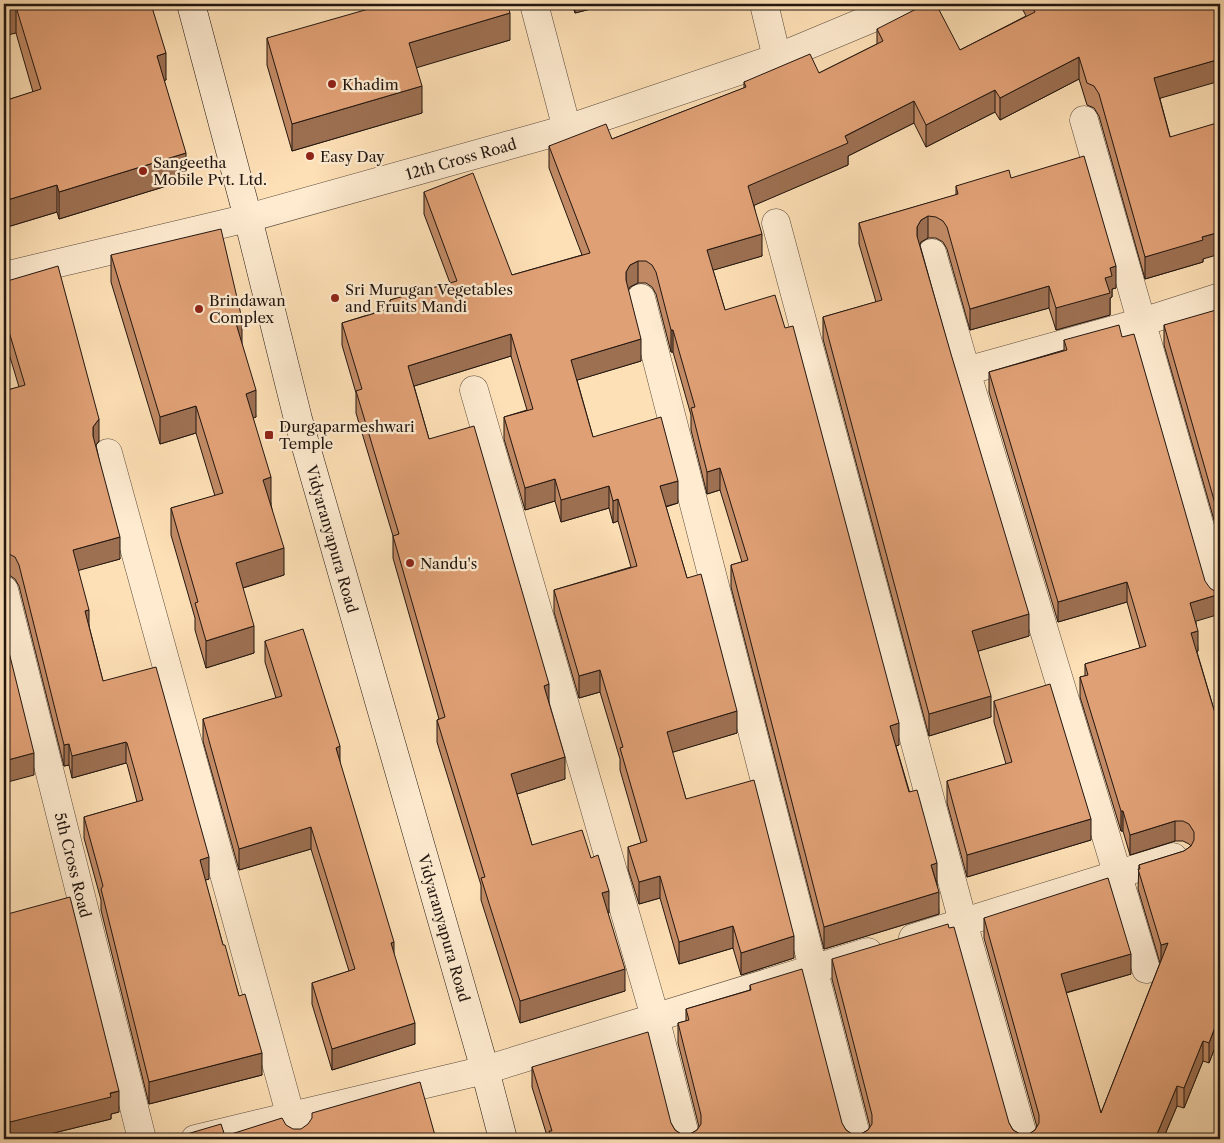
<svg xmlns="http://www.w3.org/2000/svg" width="1224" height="1143" font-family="'Libre Caslon Text',serif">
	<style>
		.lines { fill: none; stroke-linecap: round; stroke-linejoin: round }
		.minor-casing { stroke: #59483a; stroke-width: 29 }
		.secondary-casing { stroke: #221610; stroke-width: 29 }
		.minor { stroke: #feebd0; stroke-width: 28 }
		.secondary { stroke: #feebd0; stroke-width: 28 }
		.wall { fill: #c18a65; stroke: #221610 }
		.shaded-wall { fill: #9d7052; stroke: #221610 }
		.building { fill: #e0a075; stroke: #221610 }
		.poi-dot { fill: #8f2418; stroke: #feebd0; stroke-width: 2 }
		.labels { text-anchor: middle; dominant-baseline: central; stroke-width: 4.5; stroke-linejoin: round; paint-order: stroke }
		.poi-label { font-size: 15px; fill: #221610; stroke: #feebd0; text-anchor: start }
		.street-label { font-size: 15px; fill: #221610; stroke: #feebd0 }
	</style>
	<rect width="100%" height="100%" fill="#fee0b6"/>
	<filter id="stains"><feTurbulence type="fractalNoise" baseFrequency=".004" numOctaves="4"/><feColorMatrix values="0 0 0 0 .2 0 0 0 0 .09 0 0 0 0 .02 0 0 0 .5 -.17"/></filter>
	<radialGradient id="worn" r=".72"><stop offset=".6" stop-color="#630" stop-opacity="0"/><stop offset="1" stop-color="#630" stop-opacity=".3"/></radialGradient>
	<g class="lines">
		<defs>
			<path id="minor" d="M534 4 567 129
				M764 4 777 58
				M1084 120 1220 597
				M776 223 963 922 1024 1139
				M932 253 966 371 1146 969
				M4 276 248 218 567 129 777 58 906 4
				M641 298 857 1139
				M966 371 1142 322 1220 297
				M474 390 655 1017 686 1139
				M108 453 297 1139
				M4 590 142 1139
				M913 938 1173 857
				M195 1139 485 1070 868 952"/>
			<path id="secondary" d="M191 4 248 218 298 419 485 1070 503 1139"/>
		</defs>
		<use href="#minor" class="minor-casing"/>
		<use href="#secondary" class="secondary-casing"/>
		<use href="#minor" class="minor"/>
		<use href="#secondary" class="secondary"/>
	</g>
	<path class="wall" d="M4 4H151L166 80H164L186 180 59 219 57 212 4 228V101L33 92 16 33Z
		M572 4H610L575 13Z
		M1020 4H1220L1160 99 1203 259V262L1145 279 1099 116 1094 108 1087 105 1079 79 1000 120 995 112 926 147 914 123 848 156V165L754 205 762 256 713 270 725 310 899 745 896 746 937 885 939 914 824 949 731 587V565L742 562 720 490 707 494 691 430V415L673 352H671L656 294 652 287 646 283H638L630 287 628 290 641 361 577 380 593 437 678 503 666 507 687 578 737 733 672 752 686 799 794 958 741 975 733 948 679 964 660 898 639 904 628 869V847L641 843 620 770V759L600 692 579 698 554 612V590L631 567 618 521 613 523 609 508 561 522 555 501 525 510 504 439V417L527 410 511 356 414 386 429 439 549 704 565 779 517 794 532 845 591 858 609 913H608L625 991 520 1023 481 900V885L437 742V720L439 719 393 558V536L356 413V393L342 345V323L390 308V300L450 283 424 214V192L512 275 582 255 549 168V146L612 139 744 88V82L819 73 877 44V29L960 50 1026 16Z
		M267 38 510 40 416 67 422 113 292 151 267 65Z
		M1011 178 1116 288 1112 289V297L1110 298V315L1056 330 1049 308 970 330 947 249 943 242 936 238H928L921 242 920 245 1029 636 978 651 991 717 929 736 823 339V317L876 302 859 244V223L956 195V186Z
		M111 255 242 344 256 417 253 418 271 504 284 575 243 588 254 653 206 668 195 630V618L171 535V508L215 496 196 433 160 444 111 282Z
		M4 282 99 441 96 445 120 559 78 570 89 626 103 681 209 879 205 880 223 945 239 996 262 1075 149 1104 101 910V900L84 838V817L137 802 127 764 126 763 72 778 69 765 64 766 19 586 15 579 9 575H4V391L19 387 4 337Z
		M1220 323V541L1164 345V325Z
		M1064 340 1196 622 1198 651 1197 652 1220 730V1034L1209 1063 1203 1061 1184 1108 1177 1106 1163 1139H548L532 1087V1067L671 1123 675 1130 681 1134H690L697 1130 699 1127 678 1043V1023L686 1021V1009L750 990V985L846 1130 852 1134H861L868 1130 870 1127 832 979V959L1009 1123 1013 1130 1020 1134H1029L1035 1130 1037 1127 984 938V918L1131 974 1066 993 1101 1113 1160 963 1138 889 1139 865 1184 851 1191 846 1189 844 1183 841H1175L1130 855 1123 831H1121L1080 697V677L1085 676V664L1140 648 1127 602 1058 622 989 392V372L1064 350Z
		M265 641 340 764 394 955 415 1044 332 1070 312 1004V983L349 971 311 849 239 870 203 741V719L276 698 265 662Z
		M994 701 1091 840 967 877 947 803V781L1006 764 994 722Z
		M4 915 119 1112 111 1114V1119L29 1139H9L7 1132Z"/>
	<path class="shaded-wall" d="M575 4H610L575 13Z
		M16 7V33L4 36V10Z
		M510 13V40L409 70V43Z
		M166 53V80L157 83V56Z
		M1079 57V79L1000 120V98Z
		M1220 59V81L1154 100V78Z
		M422 86V113L292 151V124Z
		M995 90V112L926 147V125Z
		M914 101V123L848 156V165L748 208V186Z
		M186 153V180L59 219V192Z
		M57 185V212L4 228V201Z
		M928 216V238L921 242 917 249V227L921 220Z
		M1220 232V254L1203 259V262L1145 279V257L1202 237Z
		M762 234V256L707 272V250Z
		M638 261V283L630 287 626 294V272L630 265Z
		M1116 266V288L1112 289V297L1110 298V315L1056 330V308L1105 278 1110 268Z
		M1049 286V308L970 330V309Z
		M242 319V346L235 320Z
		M671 330H673V352H671Z
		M511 334V356L408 388V366Z
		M641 339V361L571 382V360Z
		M256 390V417L246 421V394Z
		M196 406V433L160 444V417Z
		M99 419V441L93 449V427Z
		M720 468V490L707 494V472Z
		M271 477V504L263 507V480Z
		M555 479V501L525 510V488Z
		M678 481V503L660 508V486Z
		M609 486V508L561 522V500Z
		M618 499V521L613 523V501Z
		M120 537V559L73 572V550Z
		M284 548V575L236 590V563Z
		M1127 582V602L1058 622V602Z
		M1220 594V614L1190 623V603Z
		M89 610V632L85 611Z
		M1029 614V636L972 653V631Z
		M254 626V653L206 668V641Z
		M1198 631V651L1191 653V633Z
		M600 670V692L579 698V676Z
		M549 684V707L544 686Z
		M991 696V717L929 736V714Z
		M737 711V733L667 754V732Z
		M899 723V745L890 748V726Z
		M126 742V763L72 778V756Z
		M69 744V765L64 766V745Z
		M340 746V767L336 748Z
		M34 753V775L4 783V761Z
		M565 757V779L511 796V774Z
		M1121 811H1123V831H1121Z
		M1091 819V840L967 877V855Z
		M1175 821V841L1130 855V835Z
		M311 827V849L239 870V849Z
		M209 857V879L200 882V860Z
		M937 863V885L931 865Z
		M660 876V898L639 904V882Z
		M609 891V913L602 915V893Z
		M939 892V914L824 949V927Z
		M733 926V948L679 964V942Z
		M794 936V958L741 975V953Z
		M394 942V963L391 943Z
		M1168 943 1161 965V945Z
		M1131 954V974L1061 994V974Z
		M625 969V991L520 1023V1001Z
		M1220 1014V1034L1209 1063V1043Z
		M415 1023V1044L332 1070V1049Z
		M1203 1041V1061L1184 1108V1088Z
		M262 1053V1075L149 1104V1082Z
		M1177 1086V1106L1163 1139H1155Z
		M119 1091V1112L111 1114V1119L29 1139H10V1122Z
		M7 1111V1132L4 1133V1112Z"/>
	<path class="building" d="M4 4H151L166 53 157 56 186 153 59 192 57 185 4 201V101L41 89 16 7 4 10Z
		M386 4H507L510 13 409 43 422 86 292 124 267 38Z
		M926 4H936L960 50 1035 12 1031 4H1220V59L1154 78 1170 137 1220 122V232L1202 237 1203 240 1145 257 1099 94 1094 86 1087 83 1079 57 1000 98 995 90 926 125 914 101 845 136 848 143 748 186 762 234 707 250 725 310 775 295 785 328 793 326 899 723 890 726 909 792 917 790 937 863 931 865 939 892 824 927 731 565 748 560 720 468 707 472 691 408 695 407 673 330H671L656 272 652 265 646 261H638L630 265 626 272V280L641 339 571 360 593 437 661 417 678 481 660 486 687 578 701 574 737 711 667 732 686 799 754 780 794 936 741 953 733 926 679 942 660 876 639 882 628 847 647 841 620 748 623 747 600 670 579 676 554 590 637 566 618 499 613 501 609 486 561 500 555 479 525 488 504 417 533 409 511 334 408 366 429 439 474 426 549 684 544 686 565 757 511 774 532 845 582 830 591 858 598 855 609 891 602 893 625 969 520 1001 481 878 485 877 437 720 445 717 393 536 399 534 356 391 362 389 342 323 392 308 390 300 457 281 424 192 473 173 512 275 590 253 549 146 606 124 612 139 746 87 744 82 810 54 819 73 883 41 877 29Z
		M1084 156 1116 266 1110 268 1112 276 1105 278 1110 293 1056 308 1049 286 970 309 947 227 943 221 936 217 928 216 921 220 917 227V236L951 354 1029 614 972 631 991 696 929 714 823 317 882 300 859 223 958 194 956 186 1009 170 1011 178Z
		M221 229 242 319 235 320 256 390 246 394 271 477 263 480 284 548 236 563 254 626 206 641 195 603 198 602 171 508 223 493 196 406 160 417 111 255Z
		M58 266 99 419 93 427V436L120 537 73 550 89 610 85 611 103 681 156 667 209 857 200 860 223 945H225L239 996 245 994 262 1053 149 1082 101 889 103 886 84 817 143 800 127 743 126 742 72 756 69 744 64 745 19 565 15 557 9 554 4 553V391L25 385 4 315V282Z
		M1216 310 1220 323V521L1164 325Z
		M1119 325 1122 337 1134 334 1205 581 1210 588 1216 592H1220V594L1190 603 1198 631 1191 633 1220 730V1014L1209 1043 1203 1041 1184 1088 1177 1086 1155 1139H551L549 1131H552L532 1067 648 1032 671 1123 675 1130 681 1134H690L697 1130 701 1124V1115L678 1023 689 1020 686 1009 751 990 750 985 802 969 842 1123 846 1130 852 1134H861L868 1130 872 1124V1115L832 959 948 924 949 928 954 927 1009 1123 1013 1130 1020 1134H1029L1035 1130 1039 1123V1115L984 918 1108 878 1131 954 1061 974 1101 1113 1168 943 1161 945 1138 869H1140L1139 865 1184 851 1191 846 1194 840V832L1189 824 1183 821H1175L1130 835 1123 811H1121L1080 677 1088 675 1085 664 1146 646 1127 582 1058 602 989 372 1067 350 1064 340Z
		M303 629 340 746 336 748 394 942 391 943 415 1023 332 1049 312 983 355 969 311 827 239 849 203 719 282 696 265 641Z
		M4 632 34 753 4 761Z
		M1050 684 1091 819 967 855 947 781 1012 762 994 701Z
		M70 897 119 1091 110 1093 111 1097 10 1122 7 1111 4 1112V915Z
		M420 1082 436 1139H170L221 1124 225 1136 282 1118 286 1125 293 1129H301L308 1124 312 1118V1113Z"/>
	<g class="poi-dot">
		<circle cx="332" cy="84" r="5"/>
		<circle cx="310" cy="156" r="5"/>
		<circle cx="143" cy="171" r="5"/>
		<circle cx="335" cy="298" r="5"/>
		<circle cx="199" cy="309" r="5"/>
		<rect x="264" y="430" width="10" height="10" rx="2.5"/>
		<circle cx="410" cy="563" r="5"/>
	</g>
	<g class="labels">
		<g class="poi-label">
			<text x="342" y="84">Khadim</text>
			<text x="320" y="156">Easy Day</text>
			<text x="153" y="162">Sangeetha<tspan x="153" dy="17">Mobile Pvt. Ltd.</tspan></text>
			<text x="345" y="289">Sri Murugan Vegetables<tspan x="345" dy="17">and Fruits Mandi</tspan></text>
			<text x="209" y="300">Brindawan<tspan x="209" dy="17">Complex</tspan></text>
			<text x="279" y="426">Durgaparmeshwari<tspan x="279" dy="17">Temple</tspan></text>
			<text x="420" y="563">Nandu's</text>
		</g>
		<g class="street-label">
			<text transform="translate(461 159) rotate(-16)">12th Cross Road</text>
			<text transform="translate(332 539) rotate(74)">Vidyaranyapura Road</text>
			<text transform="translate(73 865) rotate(76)">5th Cross Road</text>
			<text transform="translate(444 928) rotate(74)">Vidyaranyapura Road</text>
		</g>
	</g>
	<rect width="1224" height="1143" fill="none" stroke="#fee0b6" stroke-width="20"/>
	<rect x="5" y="5" width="1214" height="1133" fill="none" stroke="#221610" stroke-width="2.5"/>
	<rect x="10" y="10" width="1204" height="1123" fill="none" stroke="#221610"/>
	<rect width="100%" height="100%" filter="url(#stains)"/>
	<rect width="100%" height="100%" fill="url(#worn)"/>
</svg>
